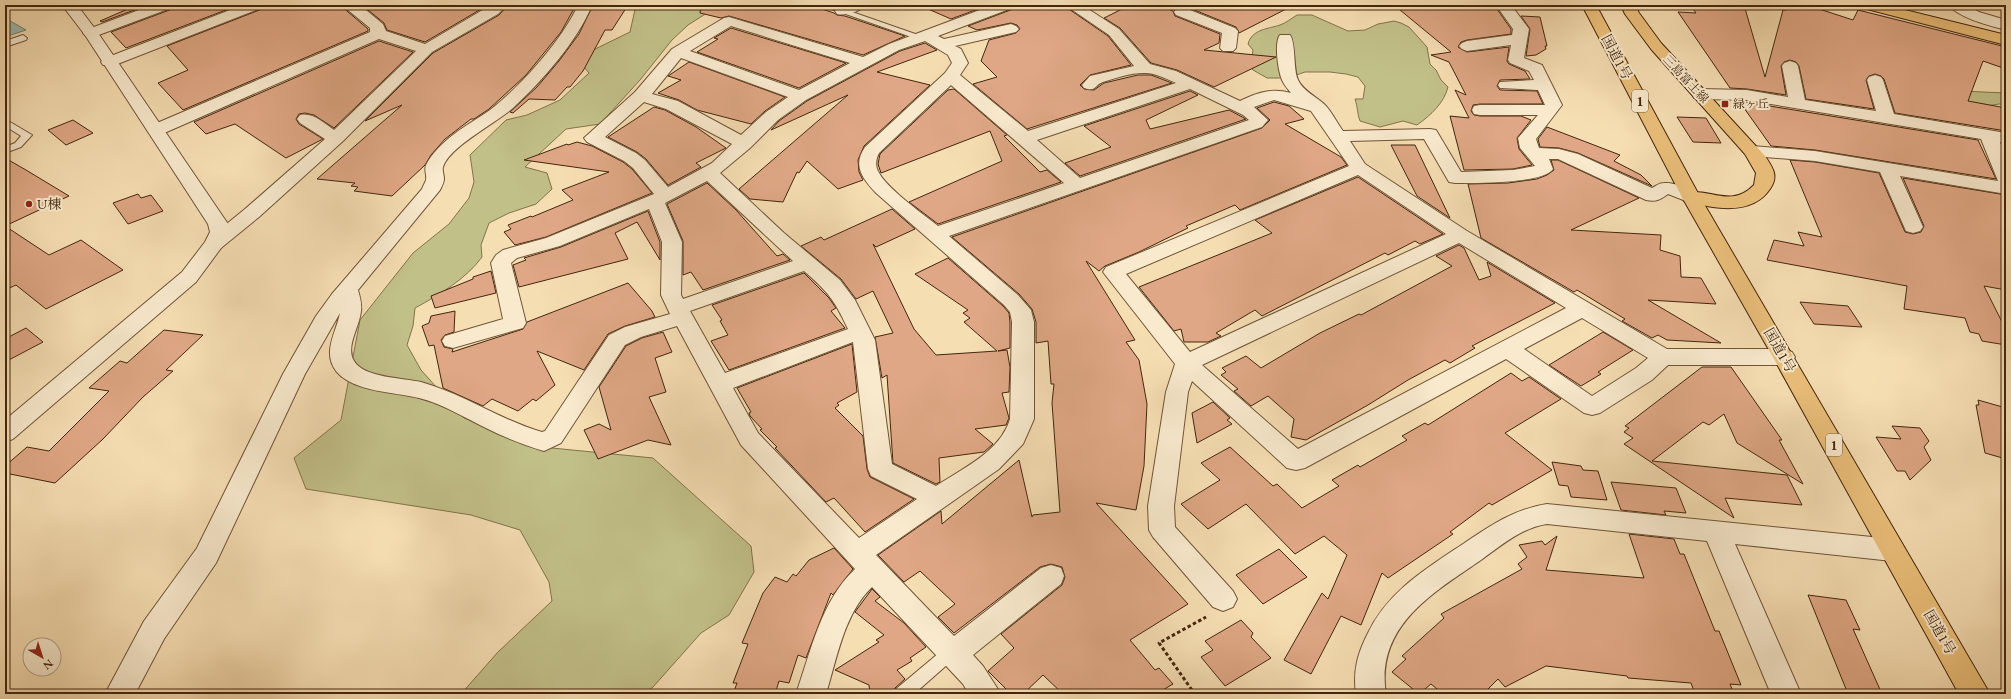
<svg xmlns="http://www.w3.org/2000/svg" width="2011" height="699" font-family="'EB Garamond','Noto Serif JP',serif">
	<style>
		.green { fill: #c2c089; stroke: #83734a }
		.water { fill: #9dbcb0; stroke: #79806e }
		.building { fill: #dfa785; stroke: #44260c }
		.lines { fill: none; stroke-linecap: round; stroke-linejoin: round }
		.service-casing { stroke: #705436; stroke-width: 2 }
		.minor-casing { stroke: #705436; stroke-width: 2 }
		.tertiary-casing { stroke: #705436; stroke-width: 2 }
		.primary-casing { stroke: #44260c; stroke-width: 2 }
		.trunk-casing { stroke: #44260c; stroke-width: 2 }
		.path { stroke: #44260c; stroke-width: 3; stroke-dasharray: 3.5 2.5; stroke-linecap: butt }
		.service { fill: #f9eace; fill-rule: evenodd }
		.minor { fill: #f9eace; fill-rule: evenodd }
		.tertiary { fill: #f9eace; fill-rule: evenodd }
		.primary { fill: #ebbf7a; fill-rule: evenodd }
		.trunk { fill: #ebbf7a; fill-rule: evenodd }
		.poi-dot { fill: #8f2418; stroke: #f9eace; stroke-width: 1.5 }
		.labels { text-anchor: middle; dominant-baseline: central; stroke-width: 4; stroke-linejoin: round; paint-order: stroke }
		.far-street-label { font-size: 12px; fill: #44260c; stroke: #f9eace }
		.far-poi-label { font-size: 12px; fill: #44260c; stroke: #f9eace; text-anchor: start }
		.shield { fill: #f9eace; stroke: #7a6146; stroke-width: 1 }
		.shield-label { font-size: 13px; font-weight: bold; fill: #44260c }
		.street-label { font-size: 14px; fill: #44260c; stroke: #f9eace }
		.poi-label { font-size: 14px; fill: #44260c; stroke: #f9eace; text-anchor: start }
	</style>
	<rect width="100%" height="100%" fill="#f6deb3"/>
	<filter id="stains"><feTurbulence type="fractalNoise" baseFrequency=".005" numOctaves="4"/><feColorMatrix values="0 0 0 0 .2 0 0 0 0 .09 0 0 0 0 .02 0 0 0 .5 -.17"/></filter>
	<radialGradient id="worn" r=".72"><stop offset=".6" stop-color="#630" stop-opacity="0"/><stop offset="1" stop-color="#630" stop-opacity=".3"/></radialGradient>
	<path class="green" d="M636 5H709L707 13 688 25 672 40 640 80 600 124 566 129 525 167 547 173 552 189 536 204 509 213 489 223 481 245 482 257C466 279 439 295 415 308L413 326 407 345 421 370 464 418 552 448 653 458 751 546 754 572 729 615 701 633 653 687 643 694H461L498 652 552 601 549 582 520 530 471 515 306 489 294 458 341 420 360 320 413 253 449 224 469 198 474 182 470 155 506 120 527 115 560 100 589 73 580 62 591 51 630 32Z
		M1297 15H1312L1348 31 1365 30 1378 24 1394 21 1401 23 1409 27 1427 47 1430 64 1436 70 1441 80 1448 87C1444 103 1431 115 1417 125L1403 121 1380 127 1360 121C1357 114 1358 107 1355 99H1363L1365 86 1358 77 1346 74 1330 72H1305L1288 78H1267L1253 70 1246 63 1252 56 1253 50 1248 44C1252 29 1268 29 1280 25 1286 23 1292 18 1297 15Z
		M1877 71 1961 91 2006 93V105L1999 104 1970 109 1894 83 1880 76Z"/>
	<path class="water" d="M5 18 26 30 5 37Z"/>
	<path class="building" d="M137 5H148L102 22 100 21Z
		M174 5H239L126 48 111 32 172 9Z
		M264 5H345L347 11 368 29V31L183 110 158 83 188 70 167 46 262 9Z
		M362 5H488L425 42 387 30 384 23Z
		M508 5H576L561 32 526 75 489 109 474 119H471L445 139 431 155 425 165 392 196 354 191 358 187 351 186 355 183 317 179 402 105 365 121 433 53 499 15Z
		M593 5H628L612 30H605L583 71 570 87H567L555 100 529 99 513 113 510 112 537 87 559 61 579 34Z
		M701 5H810L834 13 837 15 845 16 905 36 863 55 729 16 721 18 700 13Z
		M919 5H989L951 19Z
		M1015 5H1063L1108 36 1131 65 1090 75 1080 85 1084 89 1094 90 1104 83 1138 75H1151L1172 83 1027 129 973 84 997 77 981 61 989 40 1016 33 1020 29 1017 25 1011 23 977 30 968 26 1013 9Z
		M1130 5H1159L1173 11 1175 16 1220 34 1219 43 1204 50 1276 57 1214 87 1177 70 1151 63 1120 28 1104 18Z
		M1200 5H1294L1239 33 1236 27 1192 9Z
		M1394 5H1441L1447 8 1492 5 1497 9 1511 29V34L1467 40 1461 42 1458 47 1467 52 1509 47 1507 61 1509 64 1525 71 1530 79 1500 80 1497 86 1500 90 1537 91 1543 104H1480L1473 105 1471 111 1474 115 1480 116H1521L1531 120 1517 138 1519 149 1532 165 1513 169 1464 170 1450 116 1469 118 1455 90 1466 95 1449 62 1431 55 1451 52Z
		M1690 5H1744L1765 77 1783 10H1786L1787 5H1807L1853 20 1858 10 2006 47V69L1983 61 1968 101 2006 108V131L1895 113 1884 79 1881 76 1875 74 1869 76 1866 80 1874 109 1806 99 1799 66 1796 62 1790 60 1784 62 1781 66 1786 95 1747 89 1730 88 1678 12 1696 13Z
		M1521 16 1540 17 1547 46H1545L1546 49 1536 55 1526 56 1530 29Z
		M731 28 846 63 799 88 697 52 718 39 714 38Z
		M379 41 413 52 334 128 314 115 305 113 299 114 296 119 299 124 323 139 286 158 235 124 206 134 194 122Z
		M925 43 937 50 877 72 930 85 864 146 858 160 859 172 863 180 838 189 807 161 799 173 797 172 783 202 750 199 739 189 848 95 771 130 779 121 807 101 900 51Z
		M689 62 785 97 765 111 751 124 697 110 679 100 658 93 681 80 668 76Z
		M954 89 1007 135 1004 136 1040 172 1047 170 1061 182 938 224 909 202 1002 161 990 131 881 173 878 164 880 154 948 90Z
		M1190 91 1198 95 1146 120 1150 129 1229 110 1246 119 1080 176 1065 163 1111 147 1084 126Z
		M1739 101 1978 140 1996 179 1815 150 1771 146Z
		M1274 102 1289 106 1304 119 1285 124 1341 157 1347 165 1240 210 1235 205 1186 226 1188 228 1139 252 1105 266 1099 271 1086 261 1135 340 1126 342 1139 360 1147 404 1144 466 1136 510 1096 503 1188 604 1130 640 1155 670 1159 668 1173 684 1156 694H1063L1043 675 1023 694H1011L988 671 1014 648 1001 634 1062 585 1065 577 1062 567 1051 564 1040 567 954 633 938 617 955 604 920 571 904 582 878 555 941 511 942 524 1019 460 1032 517 1033 515 1060 512 1052 403 1054 384H1051L1048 341 1036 343V322L1032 309 1019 294 952 237 1262 128 1270 120 1257 108Z
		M654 107 665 110 696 127 726 148 696 163 701 167 668 185 646 159 637 152 608 137Z
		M1677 117 1706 118 1721 143 1693 142Z
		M73 120 93 133 66 145 48 130Z
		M1547 127 1620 155 1614 161 1641 175 1652 186 1578 153 1559 148 1540 147 1538 139Z
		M577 142 592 146 623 162 632 169 652 193 546 237 515 245 504 232 511 229 508 225 531 216 532 217 573 200 562 190 609 172 524 160 567 144 568 145Z
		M1391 145H1415L1450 218 1417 196Z
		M5 158 26 170 69 196 5 226Z
		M1551 160H1558L1639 198 1571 230 1661 235 1660 250 1680 256 1681 277 1701 278 1716 304 1648 300 1721 343 1667 340 1658 335 1652 338 1622 321 1625 319 1577 290 1574 292 1481 238 1468 184 1508 183 1537 179 1547 175 1554 170Z
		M1790 160 1815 162 1879 173 1905 232 1913 234 1921 232 1924 226 1903 178 2006 195V290L1984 286 2006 330V345L1982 341 1979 334 1970 332 1965 318 1904 309 1907 286 1767 260 1774 240 1804 246 1798 232 1822 237Z
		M1358 177 1443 234 1420 244 1415 241 1388 255 1385 253 1262 316 1255 310 1216 333 1221 336 1208 342H1184L1181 329 1174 331 1139 287 1272 233 1255 220Z
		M707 183 736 210 777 256 783 254 790 260 703 290 691 272 683 275V241L667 204Z
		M138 194 141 198 151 195 163 211 128 224 113 203Z
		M892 209 915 229 876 247 873 244 914 329 936 355 997 351 964 322 970 318 963 313 968 310 915 274 948 258 1003 306 1009 313 1010 322V348L998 351 1007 350 1010 367 1009 392 1002 393 1009 418 1006 425 975 429 993 444 984 452 939 458 940 482 936 484 893 463 887 375 882 378 875 337 893 333 873 291 856 299 841 279 801 246 821 237 824 240Z
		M648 211 660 242V260L637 222 615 233 628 259 519 287 513 265 526 260 524 258 561 247Z
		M5 226 49 255 81 240 123 270 46 309 16 285 5 290Z
		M1459 245 1464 248 1479 280 1491 276 1487 262 1555 303 1472 346 1475 348 1450 363 1445 360 1408 380 1368 405 1306 440 1291 437 1294 419 1268 396 1251 406 1234 391 1238 389 1221 375 1226 372 1222 368 1246 356 1261 368 1320 333 1359 314 1361 315 1452 266 1436 256Z
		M491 271 496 293 435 308 431 296 473 279V277Z
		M804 273 829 298 836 308 831 311 845 328 729 370 711 341 728 335 720 321 722 320 712 305Z
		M628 283 652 311 655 317 625 326 608 334 584 370 537 351 555 385 536 401 533 399 518 411 492 399 483 406 443 388 434 345 429 346 422 326 429 323 431 316 455 311 454 332 445 335 441 340 444 347 453 349 452 352 523 329 527 322Z
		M1800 302 1848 306 1862 327 1814 324Z
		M26 328 43 342 5 362V339Z
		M164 330 203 335 166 370 173 371 143 397 103 439 55 483 5 473V466L27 447 49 451 109 391 89 388 120 361 127 363Z
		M663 332 672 352 655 358 666 392 649 397 671 445 648 440 598 459 584 430 599 424 611 430 599 387 626 346 642 338Z
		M1603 332 1633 350 1598 372 1601 374 1581 386 1549 365Z
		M852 344 857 392 837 403 839 405 835 408 863 436 867 469 870 477 914 499 865 532 834 498 826 502 775 448 777 447 760 430 762 429 750 416 749 413 751 412 737 388Z
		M1702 367H1731L1782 440H1779L1803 484 1737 443 1724 414 1709 425 1703 422 1652 461 1787 475 1802 505 1725 498 1734 518 1624 444 1633 438 1624 432 1629 428 1625 426Z
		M1511 373 1522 381 1529 377 1561 399 1505 433 1552 470 1492 505 1489 503 1450 532 1453 534 1388 578 1382 573 1361 625 1341 616 1311 674 1284 660 1322 593 1328 599 1347 555 1324 536 1295 554 1246 504 1208 529 1181 504 1220 480 1201 463 1230 447 1273 486 1277 484 1302 508 1339 486 1332 480 1358 465 1360 467 1407 440 1402 436 1425 423 1428 425Z
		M1978 400 2006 408V459L1985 453 1976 405H1979Z
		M1213 402 1230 418 1227 420 1232 424 1197 443 1192 413Z
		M1892 426 1920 428 1929 441 1924 447 1931 460 1910 480 1905 471H1897L1876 437 1901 439Z
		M1552 462 1581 466 1583 470 1598 471 1607 500 1571 497 1568 486 1559 485Z
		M1611 482 1676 488 1686 513 1664 511 1666 515 1621 510Z
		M1629 534 1674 539 1680 554H1684L1715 631H1719L1741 685 1730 684 1734 694H1695L1691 683 1628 678 1627 676 1546 666 1505 687 1498 679 1483 694H1443L1431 684 1419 694 1392 672 1406 659 1402 656 1444 618 1441 614 1522 569 1518 564 1527 557 1519 545 1542 541 1545 545 1557 536 1546 570 1644 578Z
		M834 548 853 569 833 595 831 593 806 658 798 655 789 683 779 681 775 694H733L737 683H733L748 644 742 643 763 593 775 577 787 582 793 574 796 576 809 560Z
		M1279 549 1307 577 1263 604 1236 575Z
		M872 589 880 597 875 601 904 623 926 647 910 658 912 661 897 670 905 679 895 688 893 694H870L869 685 835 670 879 642 876 640 884 635 855 612Z
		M1808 595 1846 600 1860 630 1853 629 1882 694H1848Z
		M1241 620 1253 633 1251 637 1271 658 1225 686 1201 657 1213 650 1205 641Z"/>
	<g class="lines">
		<defs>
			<path id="service" d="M820 5H832L924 37 923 39H917Z
				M23 35 27 38 26 40 5 47V41Z
				M5 119 32 135 21 147 5 153V147L15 143 21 136 5 126Z
				M951 645 956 647 959 652 956 657 914 694H894L896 689 946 647Z"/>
			<path id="minor" d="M152 5H173L171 8 96 36H86L83 33 86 30Z
				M243 5H263L261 8 115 65H103L101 62 103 59Z
				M347 5H360L383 24 386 31 425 44 491 5H507L498 14 432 52 343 141 259 217 221 248 214 250 207 248 204 244 207 240 245 209 325 139 300 123 297 119 300 115C313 112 324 123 334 130L416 51 379 39 162 134 156 135 150 134 147 130 150 126 370 32V28L348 10 346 7Z
				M578 5H592C577 42 542 81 513 108 496 123 449 147 443 167 442 170 444 175 444 179 444 182 442 186 440 190L358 290C360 297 362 304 361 311 360 326 345 347 354 361 364 378 404 378 421 382 464 394 500 420 542 432L545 431 609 335 625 327 670 314 661 295 662 242 649 209 560 246 517 258 511 263 526 323 523 328 453 348 445 346 442 341 445 336 503 319 491 263 496 255 503 250 546 238 654 194 633 168 624 161 587 142 584 138 635 92 672 49 724 18 729 17 863 57 889 44 993 5H1014L1012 8 938 36 944 39 1011 24 1016 26 1019 29 1016 32 955 46 961 49 968 63 960 75 1028 131 1176 83C1167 79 1154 72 1143 73 1131 73 1115 78 1103 82 1094 85 1097 92 1084 88L1082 85 1090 76 1134 66 1109 35 1065 5H1082L1119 29 1150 64 1176 71 1240 101C1258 92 1272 88 1291 93 1288 89 1284 85 1282 80 1278 71 1274 42 1280 35H1290C1296 43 1293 69 1298 80 1303 91 1317 97 1325 105 1332 112 1337 123 1343 131L1430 129 1436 130 1461 172 1513 170 1535 166 1520 148 1518 138 1538 115H1480L1474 114 1472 110 1474 106 1480 105H1545L1538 90 1500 88 1498 85 1500 82 1534 80 1529 71 1510 63 1508 60 1511 45 1467 51 1462 49 1459 46 1462 43 1467 41 1512 35 1513 29 1496 5H1511L1529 29 1524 58 1542 65 1562 105 1536 139 1539 148 1559 149 1578 154 1652 188C1656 186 1659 183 1664 183 1674 182 1695 189 1700 197L1698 201 1691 203 1668 194C1660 200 1656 202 1646 200L1558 159H1549L1553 169C1543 184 1474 183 1455 183L1449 182 1424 139 1350 141 1365 164 1467 231 1667 349H1784L1792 352 1795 357 1792 362 1784 365H1668L1652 380 1600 413 1592 415 1584 413 1506 359 1305 468 1296 470 1287 468 1192 381 1188 392 1174 506 1175 527 1233 591 1237 599 1233 607 1223 611 1213 607 1153 537 1149 530 1148 506 1166 392 1175 364 1103 272 1106 267 1349 166 1311 111 1274 100 1254 107 1268 120 1262 127 949 236 1018 295 1031 310 1034 322V419L1023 444 999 469 876 555 954 636 1041 568 1051 565 1061 568 1064 576 1061 584 973 655 983 666 1001 694H969L963 684 872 587C844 614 837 658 826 694H796C811 651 821 601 855 569L741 445 677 326 641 337 625 345 561 443 544 451C524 445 506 438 488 429 465 418 443 404 419 398 394 392 353 392 336 371 322 352 336 333 340 313L305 374 216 563 164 639 135 694H105L144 621 197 548 283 374 316 316 332 294 422 189C423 186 425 183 426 180 427 175 424 170 426 165 440 139 467 126 490 110 520 87 563 39 578 5ZM731 26 850 63 799 90 690 51ZM925 41 948 55 952 63 945 73 865 147C852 166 863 179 876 193L1004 305 1010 312 1012 322 1010 419C1001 451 962 469 936 486L892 464 875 340 855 300 840 280 784 233 720 173 750 148 778 120 806 100 899 50ZM681 58 788 97 766 112 741 135 678 101 652 94ZM951 85 1064 183 938 226C923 214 885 187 878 171 875 165 876 159 879 153ZM1190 89 1243 115 1249 120 1080 178 1037 140ZM644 102 666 109 732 144 712 163 668 187 645 160 636 153 605 137ZM1358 175 1446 234 1190 352 1126 274ZM707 181 793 261 683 299 681 295 682 242 665 203ZM1459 243 1566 308 1298 449 1202 365ZM804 271C828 292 834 299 848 329L725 373 690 311ZM1582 318 1648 358 1636 368 1592 396 1524 349ZM853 342 868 469 871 476 917 499 859 538 758 433 733 388Z
				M845 5H865C860 12 845 16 837 14L835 11 837 8Z
				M1179 5H1194L1190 10 1235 28 1238 31 1236 48 1233 51H1223L1220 48 1222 33 1176 15 1174 12Z
				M1949 5H1967L1979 12 2006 20V30C1991 26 1958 18 1949 5Z
				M1790 61 1796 63 1798 66 1805 100 1876 111 1867 80 1869 77 1875 75 1881 77 1883 80 1894 114 2006 133V143L2000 142 2006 158V194L1900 176 1923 227 1920 231 1913 233 1906 231 1880 172 1815 161 1752 156 1746 155 1743 151 1746 147 1752 146 1815 151 1998 181 1981 139 1747 100 1700 99 1694 98 1692 94 1694 90 1700 89 1747 90 1788 97 1782 66 1784 63Z
				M1547 504 1892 539 1901 542 1905 550 1901 558 1892 561 1735 544 1801 694H1771L1707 541 1547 524C1521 528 1502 545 1481 560 1433 593 1375 626 1386 694H1356C1353 672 1357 655 1367 635 1387 592 1424 570 1463 544 1490 526 1514 509 1547 504Z"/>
			<path id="tertiary" d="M62 5H77L96 30 228 224 230 232 224 244 196 282 13 439 5 442V420L182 272 205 242 210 232 208 224 85 35Z"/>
			<path id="primary" d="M1621 5H1635L1639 13 1661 43 1765 156C1773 168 1779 176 1770 189 1751 217 1712 208 1684 201L1682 197 1684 193C1710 187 1731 209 1754 185L1756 173 1745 154 1651 49 1625 14Z
				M1861 5H1885L2006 35V45L1863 8Z"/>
			<path id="trunk" d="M1582 5H1596L1700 197 1990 694H1959L1773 357 1682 197Z"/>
		</defs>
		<use href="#service" class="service-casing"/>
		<use href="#minor" class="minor-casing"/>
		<use href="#tertiary" class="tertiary-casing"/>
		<use href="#primary" class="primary-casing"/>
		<use href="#trunk" class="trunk-casing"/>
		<path class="path" d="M1192 694 1194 693 1159 643 1206 617"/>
		<use href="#service" class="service"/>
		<use href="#minor" class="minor"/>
		<use href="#tertiary" class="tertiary"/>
		<use href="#primary" class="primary"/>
		<use href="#trunk" class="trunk"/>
	</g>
	<g class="poi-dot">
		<rect x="1721" y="100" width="8" height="8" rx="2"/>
		<circle cx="29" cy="204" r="4"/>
	</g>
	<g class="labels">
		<g class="far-street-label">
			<text transform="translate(1686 79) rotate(47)">三島富士線</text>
		</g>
		<g class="far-poi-label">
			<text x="1733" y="104">緑ヶ丘</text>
		</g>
		<g class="shield">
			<rect x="1632" y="90" width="16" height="22" rx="3"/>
			<rect x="1826" y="434" width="16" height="22" rx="3"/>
		</g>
		<g class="shield-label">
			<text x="1640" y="101">1</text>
			<text x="1834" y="445">1</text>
		</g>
		<g class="street-label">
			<text transform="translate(1617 57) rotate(62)">国道1号</text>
			<text transform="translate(1780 350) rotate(60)">国道1号</text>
			<text transform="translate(1940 632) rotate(60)">国道1号</text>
		</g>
		<g class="poi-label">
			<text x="37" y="204">U棟</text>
		</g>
	</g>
	<rect width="2011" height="699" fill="none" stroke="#f6deb3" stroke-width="20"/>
	<rect x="6" y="6" width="1999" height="687" fill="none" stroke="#44260c" stroke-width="2"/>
	<rect x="10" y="10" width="1991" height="679" fill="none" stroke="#44260c"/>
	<g transform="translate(42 657) rotate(141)"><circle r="19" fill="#f9eace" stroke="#b19c80"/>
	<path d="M0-3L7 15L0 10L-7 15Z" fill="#8f2418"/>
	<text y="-6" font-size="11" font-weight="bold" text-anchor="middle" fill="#44260c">N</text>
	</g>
	<rect width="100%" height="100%" filter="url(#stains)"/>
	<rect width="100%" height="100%" fill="url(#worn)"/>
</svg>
